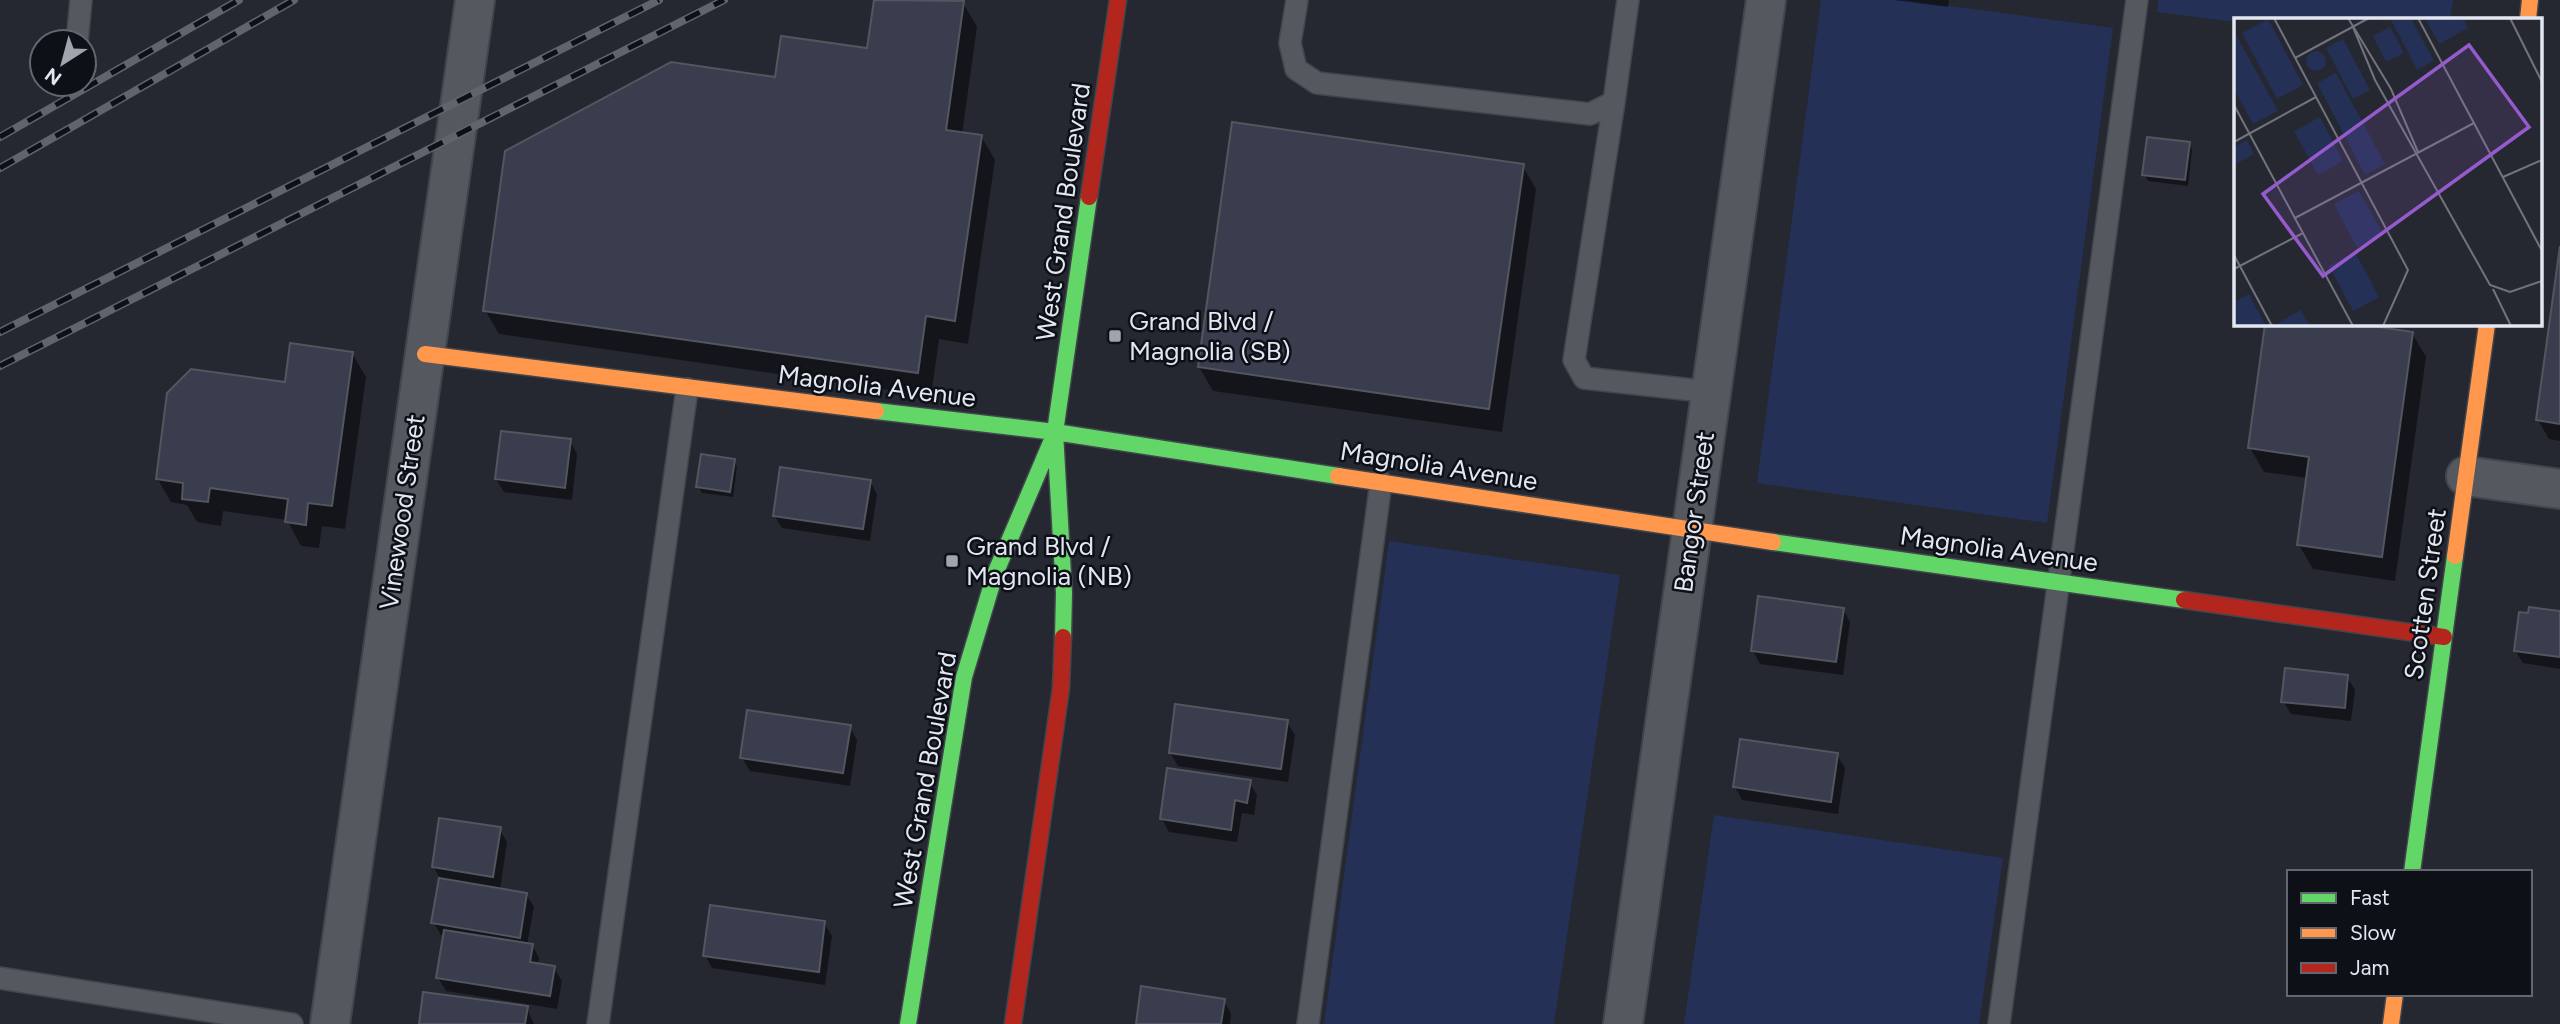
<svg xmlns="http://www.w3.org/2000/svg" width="2560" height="1024" font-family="Figtree,sans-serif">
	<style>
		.green { fill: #243056 }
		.shadow { fill: #0007 }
		.building { fill: #393d4d; stroke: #53565e; stroke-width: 2 }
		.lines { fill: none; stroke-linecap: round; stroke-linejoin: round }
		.lane-casing { stroke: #41454c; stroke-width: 24 }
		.street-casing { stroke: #41454c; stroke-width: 42 }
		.fast-casing { stroke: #41454c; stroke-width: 19 }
		.slow-casing { stroke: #41454c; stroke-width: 19 }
		.jam-casing { stroke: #41454c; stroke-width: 19 }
		.lane { stroke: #55585e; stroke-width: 21 }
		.street { stroke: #55585e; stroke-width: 38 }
		.fast { stroke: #63d668; stroke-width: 16 }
		.slow { stroke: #ff974d; stroke-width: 16 }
		.jam { stroke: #b3261e; stroke-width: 16 }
		.rail-casing { stroke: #61646b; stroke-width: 8 }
		.rail { stroke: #0d1017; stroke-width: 5; stroke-dasharray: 16; stroke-linecap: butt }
		.poi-dot { fill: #a0a4ae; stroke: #0d1017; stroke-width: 2.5 }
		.labels { text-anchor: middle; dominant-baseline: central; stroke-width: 5; stroke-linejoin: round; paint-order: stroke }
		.street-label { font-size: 26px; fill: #e3e7f2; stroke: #0d1017 }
		.poi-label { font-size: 26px; fill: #e3e7f2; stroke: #0d1017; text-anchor: start }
		.inset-road { fill: none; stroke: #71747e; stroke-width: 2 }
		.view { fill: #955bcc; fill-opacity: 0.15; stroke: #955bcc; stroke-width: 3.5 }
		.inset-edge { fill: none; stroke: #e3e7f2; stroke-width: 3.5 }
	</style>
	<rect width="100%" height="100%" fill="#252831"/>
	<path class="green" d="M1821 0H1906L2113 28 2047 523 1757 483Z
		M2158 0H2453L2450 19H2236V22L2157 12Z
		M1389 541 1620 575 1554 1024H1324Z
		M1714 815 2003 858 1979 1024H1684Z"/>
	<path class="shadow" d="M876 0 963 3 977 27 962 134 981 136 995 160 968 344 939 339 931 396 499 334 485 310 777 79 869 50Z
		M1894 0H1949L1948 7Z
		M2189 144 2192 150 2188 186 2148 181 2144 174Z
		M1522 165 1536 189 1502 432 1213 391 1199 367Z
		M2560 248V441L2549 439 2538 420Z
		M2267 324H2346L2412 333 2426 357 2395 581 2313 569 2299 545 2308 478 2264 472 2250 448Z
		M352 353 366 377 345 529 322 526 319 548 301 546 287 520 223 511 221 526 197 522 187 505 171 502 157 478 287 384Z
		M570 441 577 454 572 500 504 492 496 479Z
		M733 461 737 467 733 497 702 493 698 486Z
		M870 481 877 494 870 541 782 528 774 515Z
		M1843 609 1850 622 1843 675 1760 664 1753 651Z
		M2560 613V669L2523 663 2515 650Z
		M2347 677 2355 690 2351 721 2291 714 2283 701Z
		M1287 722 1295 735 1288 782 1178 766 1170 753Z
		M849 726 857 740 850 786 750 771 742 758Z
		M1837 755 1845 768 1838 814 1742 800 1735 787Z
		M1249 782 1257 795 1254 815 1242 813 1237 842 1169 832 1162 819Z
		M499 829 507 842 500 890 526 894 534 907 527 945H532L539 958 538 965 554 968 562 981 557 1009 446 991 438 978 445 936 441 935 433 922 440 878 433 866Z
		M824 923 832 936 825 985 712 968 705 955Z
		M1224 1001 1231 1014 1230 1024H1138Z
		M525 1004 534 1024H421L525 1007Z"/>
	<path class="building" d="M874 0 964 1 946 130 982 135 955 321 926 316 918 373 483 311 505 151 671 62 775 77 781 36 867 48Z
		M1232 122 1524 164 1489 409 1198 367Z
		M2147 137 2190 142 2185 180 2142 175Z
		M2560 246V424L2536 420Z
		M2265 324H2358L2413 332 2382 557 2297 545 2309 457 2248 448Z
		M290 343 353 352 332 506 308 503 306 525 285 522 288 499 210 488 208 502 182 499 183 483 156 479 167 393 191 369 285 382Z
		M501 431 571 439 565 488 495 479Z
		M701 454 735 459 730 492 696 487Z
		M780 467 871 480 863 529 773 516Z
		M1758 596 1844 608 1836 662 1751 651Z
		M2529 607 2560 611V657L2514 651 2519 612 2528 613Z
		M2285 668 2348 675 2345 708 2281 702Z
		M1175 704 1288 720 1281 769 1169 753Z
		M747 710 851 725 843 773 740 758Z
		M1740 739 1838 753 1831 802 1733 787Z
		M1167 768 1251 780 1247 803 1235 800 1231 830 1160 819Z
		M439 818 501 827 493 877 432 867Z
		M439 878 527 893 520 938 431 923Z
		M710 905 825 921 819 972 703 956Z
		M444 930 533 944 530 962 555 966 550 996 436 978Z
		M1141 986 1225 999 1221 1024H1136Z
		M423 992 528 1006 525 1024H419Z"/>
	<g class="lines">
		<defs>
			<path id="lane" d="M1297 0 1290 43 1296 69 1317 83 1590 114 1614 102 1628 0
				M77 42 81 0
				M1614 102 1574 360 1584 378 1711 392
				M0 978 292 1024
				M598 1024 687 389
				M1308 1024 1381 482
				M1999 1024 2137 0"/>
			<path id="street" d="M2466 476 2560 489
				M330 1024 475 0
				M1623 1024 1766 0"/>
			<path id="fast" d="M876 411 1055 432 1338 476
				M1773 542 2184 600
				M1063 637 1064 593 1055 432 1089 197
				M2412 872 2455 556
				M908 1024 964 677 995 574 1052 440"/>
			<path id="slow" d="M2528 19 2530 0
				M425 354 876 411
				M1338 476 1773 542
				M2455 556 2487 324
				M2391 1024 2395 994"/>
			<path id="jam" d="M1089 197 1118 0
				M2184 600 2444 637
				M1013 1024 1061 688 1063 637"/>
		</defs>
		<use href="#lane" class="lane-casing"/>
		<use href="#street" class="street-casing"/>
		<use href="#fast" class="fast-casing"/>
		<use href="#slow" class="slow-casing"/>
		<use href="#jam" class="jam-casing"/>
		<use href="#lane" class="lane"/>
		<use href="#street" class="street"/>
		<use href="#fast" class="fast"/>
		<use href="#slow" class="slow"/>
		<use href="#jam" class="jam"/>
		<defs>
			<path id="rail" d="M0 137 239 0
				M0 168 294 0
				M0 332 659 0
				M0 366 724 0"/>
		</defs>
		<use href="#rail" class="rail-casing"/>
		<use href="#rail" class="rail"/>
	</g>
	<g class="poi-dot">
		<rect x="1108" y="329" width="14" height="14" rx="3.5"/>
		<rect x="945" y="554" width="14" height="14" rx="3.5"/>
	</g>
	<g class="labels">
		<g class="street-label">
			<text transform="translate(1063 212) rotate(-82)">West Grand Boulevard</text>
			<text transform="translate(877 386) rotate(7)">Magnolia Avenue</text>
			<text transform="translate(1439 466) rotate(9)">Magnolia Avenue</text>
			<text transform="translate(402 512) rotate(-82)">Vinewood Street</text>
			<text transform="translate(1694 512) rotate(-82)">Bangor Street</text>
			<text transform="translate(1999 549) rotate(8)">Magnolia Avenue</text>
			<text transform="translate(2425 594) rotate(-82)">Scotten Street</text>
			<text transform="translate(925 780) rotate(-80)">West Grand Boulevard</text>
		</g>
		<g class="poi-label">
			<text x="1129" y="321">Grand Blvd /<tspan x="1129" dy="30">Magnolia (SB)</tspan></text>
			<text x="966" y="546">Grand Blvd /<tspan x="966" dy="30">Magnolia (NB)</tspan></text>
		</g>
	</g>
	<g transform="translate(2234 18)">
		<rect width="308" height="308" fill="#252831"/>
		<path d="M156 0H177L200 43 183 52ZM191 0H229L234 10 205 26ZM34 1 69 67 43 81 8 15ZM156 9 170 35 152 44 139 18ZM0 13 44 93 19 106 0 71ZM109 21 136 72 119 81 92 30ZM72 43a10 10 0 1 1 20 0a10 10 0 1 1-20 0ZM102 55 151 146 131 157 83 65ZM86 99 109 143 84 157 60 113ZM13 122 20 136 0 147V129ZM125 173 149 216 123 230 100 186ZM121 234 145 279 119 293 95 248ZM15 276 32 308H0V284ZM67 292 76 308H46L44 305Z" fill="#243056"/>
		<path class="inset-road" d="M40 0 174 252 149 308M114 0 157 71 184 134M184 0 308 233M276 0 308 64M119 9 141 62 256 267 276 274 308 263M61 40 135 0M0 87 119 308M0 124 82 79M269 159 308 142M61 200 240 105M0 237 38 308M0 251 69 215M259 271 277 308"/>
		<path class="view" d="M235 27 295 109 89 258 29 176Z"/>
		<rect width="308" height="308" class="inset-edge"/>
	</g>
	<rect x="2287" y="870" width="245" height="126" fill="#0d1017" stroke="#63666f" stroke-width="2"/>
	<rect x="2301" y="893" width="35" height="10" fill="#63d668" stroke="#63666f" stroke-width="2"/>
	<text x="2350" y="905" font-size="21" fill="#e3e7f2">Fast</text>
	<rect x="2301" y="928" width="35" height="10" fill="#ff974d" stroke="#63666f" stroke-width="2"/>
	<text x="2350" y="940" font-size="21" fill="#e3e7f2">Slow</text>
	<rect x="2301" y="963" width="35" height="10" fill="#b3261e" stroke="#63666f" stroke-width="2"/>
	<text x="2350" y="975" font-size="21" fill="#e3e7f2">Jam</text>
	<g transform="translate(63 63) rotate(216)"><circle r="33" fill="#0d1017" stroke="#63666f" stroke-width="2"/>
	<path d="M0-5L12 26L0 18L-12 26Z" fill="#a0a4ae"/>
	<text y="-10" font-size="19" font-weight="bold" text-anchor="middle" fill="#e3e7f2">N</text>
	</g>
</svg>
